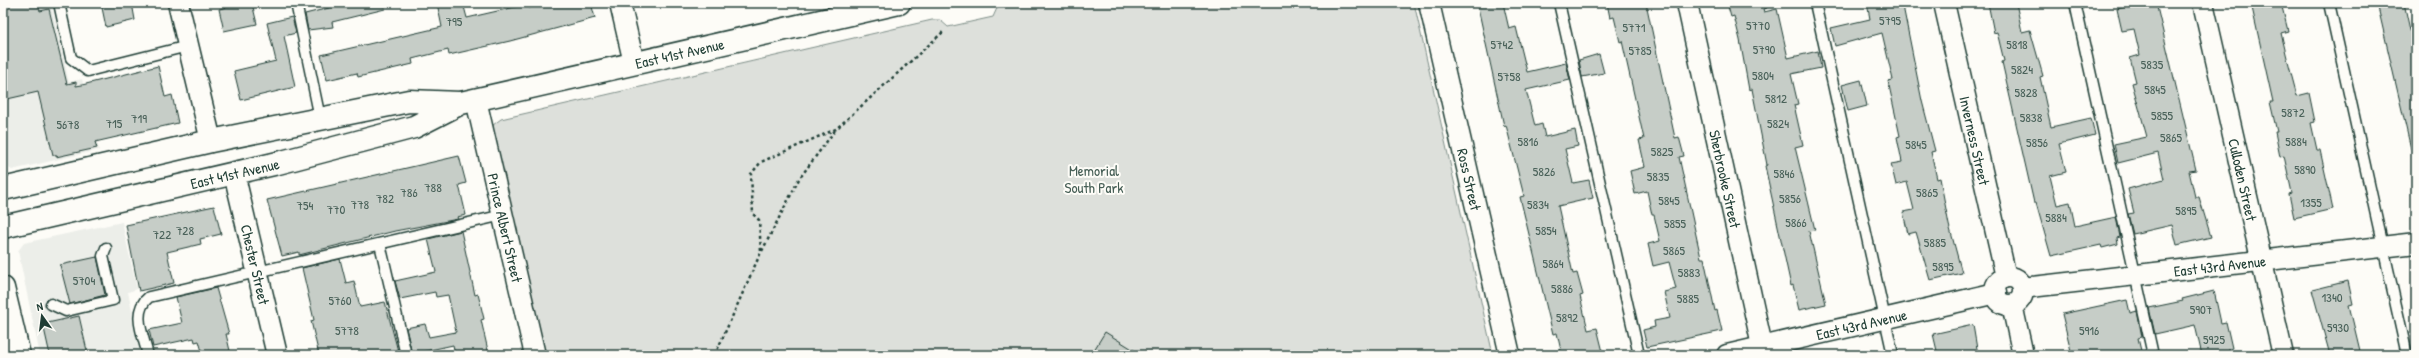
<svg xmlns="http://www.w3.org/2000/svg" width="2419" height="358" font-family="'Patrick Hand',sans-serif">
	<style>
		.built { fill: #eceee9 }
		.green { fill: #dde0db; stroke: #7e8e88 }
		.building { fill: #c6cdc7; stroke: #1f3d34 }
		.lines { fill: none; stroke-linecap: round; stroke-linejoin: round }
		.service-casing { stroke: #1f3d34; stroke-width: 13 }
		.minor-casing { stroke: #1f3d34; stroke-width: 23 }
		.tertiary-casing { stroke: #1f3d34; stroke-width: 25 }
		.secondary-casing { stroke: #1f3d34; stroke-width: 25 }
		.path { stroke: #1f3d34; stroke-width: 2.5; stroke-dasharray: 3 3; stroke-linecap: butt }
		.service { stroke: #fdfcf7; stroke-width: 10 }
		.minor { stroke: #fdfcf7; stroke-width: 20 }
		.tertiary { stroke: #fdfcf7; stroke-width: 22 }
		.secondary { stroke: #fdfcf7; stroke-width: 22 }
		.labels { text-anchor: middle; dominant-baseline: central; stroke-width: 4; stroke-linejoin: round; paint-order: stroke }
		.number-label { font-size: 13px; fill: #496159 }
		.street-label { font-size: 15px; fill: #1f3d34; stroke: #fdfcf7 }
		.park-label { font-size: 15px; fill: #455e55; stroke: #fdfcf7 }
	</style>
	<rect width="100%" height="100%" fill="#fdfcf7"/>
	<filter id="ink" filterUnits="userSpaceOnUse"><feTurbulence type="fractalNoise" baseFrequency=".025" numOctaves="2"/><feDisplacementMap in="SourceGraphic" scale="8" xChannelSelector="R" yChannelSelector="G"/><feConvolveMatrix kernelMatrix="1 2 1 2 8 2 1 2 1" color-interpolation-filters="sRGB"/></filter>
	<g filter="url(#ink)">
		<path class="built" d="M3 3H51L69 82 82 79 99 150 12 170 4 165Z
			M122 222 137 289 128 292 141 355H40L18 251 24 243Z"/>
		<path class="green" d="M1005 3H1414L1493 355H545L494 134 493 125 501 119 932 20H940L948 27 993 17 998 6Z"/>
		<path class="building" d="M3 3H38L40 11 49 9 67 84 76 82V86L82 85 158 66 165 97 172 95 178 123 95 142 97 148 56 157V155H53L38 92 3 100Z
			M101 3H132L135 20 106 27Z
			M247 3H252L257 24 224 31 219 9Z
			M336 3H384L385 9 332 22 333 27 308 30 305 14 337 6Z
			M437 3H463L467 18 528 4 529 8 551 3H591L595 18 510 41 449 55 448 50 412 59 413 64 383 71 358 77 357 73 327 80 321 55 442 27Z
			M1477 3H1503L1509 29 1516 27 1527 72 1566 63 1570 80 1526 90 1535 126 1542 124 1545 137 1575 130 1578 146 1565 149 1573 183 1589 180 1593 198 1558 206 1573 274 1577 273 1583 295 1580 296 1588 330 1597 328 1603 352 1591 355H1562L1557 333 1553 334 1520 197 1524 196 1506 125 1504 126Z
			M1607 3H1646L1675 138 1679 137 1684 156 1679 157 1701 258H1704L1715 311 1717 310 1722 331 1647 347 1643 330 1655 327 1654 321 1670 318 1664 292 1676 289 1669 262 1653 266 1648 244 1660 241 1654 215H1652L1647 191 1635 194 1630 171 1645 167 1639 140 1644 139 1622 41 1620 42 1614 17 1610 18Z
			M1727 3H1766L1767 8 1763 9 1764 12 1777 9 1788 58 1818 51 1821 68 1791 74 1798 104 1794 105 1803 145 1795 147 1815 230 1809 231 1826 304 1799 310 1793 285 1791 286 1765 166 1767 165 1752 89 1749 90 1740 40 1734 16 1731 17Z
			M1867 3H1900L1901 7 1903 6 1922 101 1935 151 1931 152 1937 179 1940 178 1949 225 1962 273 1930 280 1916 232 1908 234 1903 212 1914 210 1907 182 1896 185 1891 164 1902 162 1897 137 1900 136 1888 81 1893 80 1882 33 1835 46 1831 28 1870 19Z
			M1988 3H2016L2022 32 2030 30 2043 76 2040 77 2051 127 2091 118 2095 135 2059 144 2066 172 2050 176 2057 205 2070 202 2075 226 2116 217 2120 237 2117 238 2118 244 2102 248 2101 245 2051 256 2036 203H2034L2002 62 2004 61 1997 32 1994 33Z
			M2142 3H2156L2196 170 2189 171 2195 197H2199L2211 237 2177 245 2172 225 2133 234 2128 214 2134 213 2128 189 2164 179 2158 153 2118 163 2114 144 2147 137 2132 83 2136 82 2130 58 2140 55 2134 29 2122 31 2117 9Z
			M2251 3H2281L2288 31 2281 33 2289 66 2297 96 2309 93 2315 122 2311 123 2317 150H2320L2333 209 2294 218 2289 194 2292 193 2284 156 2280 157 2275 132H2277L2270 102H2273Z
			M2377 3H2404L2414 48H2416V148L2411 149Z
			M292 17 296 33 284 36 295 87 241 100 234 71 276 61 267 23Z
			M1599 54 1604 73 1582 77 1579 60Z
			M1861 80 1867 106 1848 111 1842 85Z
			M459 156 466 183 459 185 466 215 457 217 458 219 395 231 299 255V252L282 256 267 200Z
			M214 206 221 234 200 239 201 244 167 252 174 283 139 291 126 225Z
			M461 231 475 295 478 294 484 319 481 320 489 355H455L453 345 412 354 406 328 425 324 429 337 456 332 448 295 436 297 435 292 400 299 395 281 436 272 428 239Z
			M97 257 105 295 70 304 60 265Z
			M340 259 346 283 354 281 360 307 385 302 399 355H319L311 321 314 320 302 268Z
			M2348 281 2353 304 2349 305 2361 355H2330L2312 290Z
			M216 288 229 334H226L231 355H203L199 341 195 342 194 338 153 347 149 330 182 323 176 297Z
			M2214 291 2221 323 2226 322 2232 348 2229 349 2230 355H2202L2195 325 2155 334 2149 308 2183 301 2182 299Z
			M2127 300 2130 313 2137 311 2142 337 2138 338 2142 355H2072L2062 314Z
			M79 316 88 355H50L43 324Z
			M1973 325 1978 355H1938L1933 334Z
			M1105 332 1142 355H1091Z"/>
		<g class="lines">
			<defs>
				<path id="service" d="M59 3 71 58 88 71 188 46
					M296 3 320 118
					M1559 3 1639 355
					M1815 3 1893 355
					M2075 3 2153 355
					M2329 3 2407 355
					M380 244 406 355
					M51 304 66 311 113 300 103 256 106 248
					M148 355C143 335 131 311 149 297L503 215"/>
				<g id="minor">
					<path d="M178 3 211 141"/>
					<path d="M620 3 634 63"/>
					<path id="s1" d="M1429 3 1510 355"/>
					<path id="s2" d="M1687 3 1764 355"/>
					<path id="s3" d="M1944 3 2006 277"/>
					<path id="s4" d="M2203 3 2283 355"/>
					<path id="s5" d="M476 100 535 355"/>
					<path id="s6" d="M234 173 277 355"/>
					<circle cx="2009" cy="291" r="14"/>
					<path id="s7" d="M2023 288 2416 243"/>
					<path d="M2012 305 2023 355"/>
					<path id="s8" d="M1727 355 1996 293"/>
				</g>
				<path id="tertiary" d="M3 288 19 355"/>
				<g id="secondary">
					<path d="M3 189 211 141 409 101 460 103"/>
					<path id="s9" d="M3 227 278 163 414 127 461 103 899 3"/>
				</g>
			</defs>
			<use href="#service" class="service-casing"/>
			<use href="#minor" class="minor-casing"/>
			<use href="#tertiary" class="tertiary-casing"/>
			<use href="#secondary" class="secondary-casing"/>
			<path class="path" d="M762 251 799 179 836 129
				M715 355 761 252 759 220 753 214 751 174 761 162 836 129 943 32"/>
			<use href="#service" class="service"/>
			<use href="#minor" class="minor"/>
			<use href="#tertiary" class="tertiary"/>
			<use href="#secondary" class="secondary"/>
		</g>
	</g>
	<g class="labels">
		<g class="number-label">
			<text x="1890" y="20">5795</text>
			<text x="454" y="21">795</text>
			<text x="1758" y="25">5770</text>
			<text x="1634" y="27">5771</text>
			<text x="1502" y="44">5742</text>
			<text x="2017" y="44">5818</text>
			<text x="1764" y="49">5790</text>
			<text x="1640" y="50">5785</text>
			<text x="2152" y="64">5835</text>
			<text x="2022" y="69">5824</text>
			<text x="1763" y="75">5804</text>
			<text x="1509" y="76">5758</text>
			<text x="2155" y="89">5845</text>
			<text x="2026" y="92">5828</text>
			<text x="1776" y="98">5812</text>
			<text x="2293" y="112">5872</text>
			<text x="2162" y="115">5855</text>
			<text x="2031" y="117">5838</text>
			<text x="139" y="118">719</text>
			<text x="114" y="123">715</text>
			<text x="1778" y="123">5824</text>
			<text x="68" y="124">5678</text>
			<text x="2171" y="137">5865</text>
			<text x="1528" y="141">5816</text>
			<text x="2296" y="141">5884</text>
			<text x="2037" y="142">5856</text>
			<text x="1916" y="144">5845</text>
			<text x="1662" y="151">5825</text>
			<text x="2305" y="169">5890</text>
			<text x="1544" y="171">5826</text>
			<text x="1784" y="173">5846</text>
			<text x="1658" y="176">5835</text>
			<text x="433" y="187">788</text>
			<text x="409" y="192">786</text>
			<text x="1927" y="192">5865</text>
			<text x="385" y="198">782</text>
			<text x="1790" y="198">5856</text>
			<text x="1669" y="200">5845</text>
			<text x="2311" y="202">1355</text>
			<text x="360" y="204">778</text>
			<text x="1538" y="204">5834</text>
			<text x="305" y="205">754</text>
			<text x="336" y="209">770</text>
			<text x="2186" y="210">5895</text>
			<text x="2056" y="217">5884</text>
			<text x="1796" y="222">5866</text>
			<text x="1675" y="223">5855</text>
			<text x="185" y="230">728</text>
			<text x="1546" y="230">5854</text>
			<text x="162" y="234">722</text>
			<text x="1935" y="242">5885</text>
			<text x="1674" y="250">5865</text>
			<text x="1553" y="263">5864</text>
			<text x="1943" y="266">5895</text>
			<text x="1689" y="272">5883</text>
			<text x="84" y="280">5704</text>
			<text x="1562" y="288">5886</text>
			<text x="2332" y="297">1340</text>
			<text x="1688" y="298">5885</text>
			<text x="340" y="300">5760</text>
			<text x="2201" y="309">5907</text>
			<text x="1567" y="317">5892</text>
			<text x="2338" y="327">5930</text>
			<text x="347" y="330">5778</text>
			<text x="2089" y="330">5916</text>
			<text x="2214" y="339">5925</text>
		</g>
		<g class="street-label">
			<text stroke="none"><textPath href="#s9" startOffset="700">East 41st Avenue</textPath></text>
			<text stroke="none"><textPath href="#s3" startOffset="141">Inverness Street</textPath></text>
			<text stroke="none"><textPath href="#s9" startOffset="238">East 41st Avenue</textPath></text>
			<text stroke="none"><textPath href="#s1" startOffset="181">Ross Street</textPath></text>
			<text stroke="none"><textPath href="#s2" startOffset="180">Sherbrooke Street</textPath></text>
			<text stroke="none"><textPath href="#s4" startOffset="181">Culloden Street</textPath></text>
			<text stroke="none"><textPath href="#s5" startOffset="131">Prince Albert Street</textPath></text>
			<text stroke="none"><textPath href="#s6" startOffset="94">Chester Street</textPath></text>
			<text stroke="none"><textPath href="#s7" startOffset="198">East 43rd Avenue</textPath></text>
			<text stroke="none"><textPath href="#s8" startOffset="138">East 43rd Avenue</textPath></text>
		</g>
		<g class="park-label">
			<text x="1094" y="170">Memorial<tspan x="1094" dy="17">South Park</tspan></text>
		</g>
	</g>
	<rect width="2419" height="358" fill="none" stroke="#fdfcf7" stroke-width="16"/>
	<rect x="8" y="8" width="2403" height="342" fill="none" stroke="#1f3d34" stroke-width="1.5" filter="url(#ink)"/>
	<g transform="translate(42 316) rotate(346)" stroke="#fdfcf7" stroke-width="3" paint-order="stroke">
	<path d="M0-3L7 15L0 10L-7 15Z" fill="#1f3d34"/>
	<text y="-6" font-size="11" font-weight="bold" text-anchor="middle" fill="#1f3d34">N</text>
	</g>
</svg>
